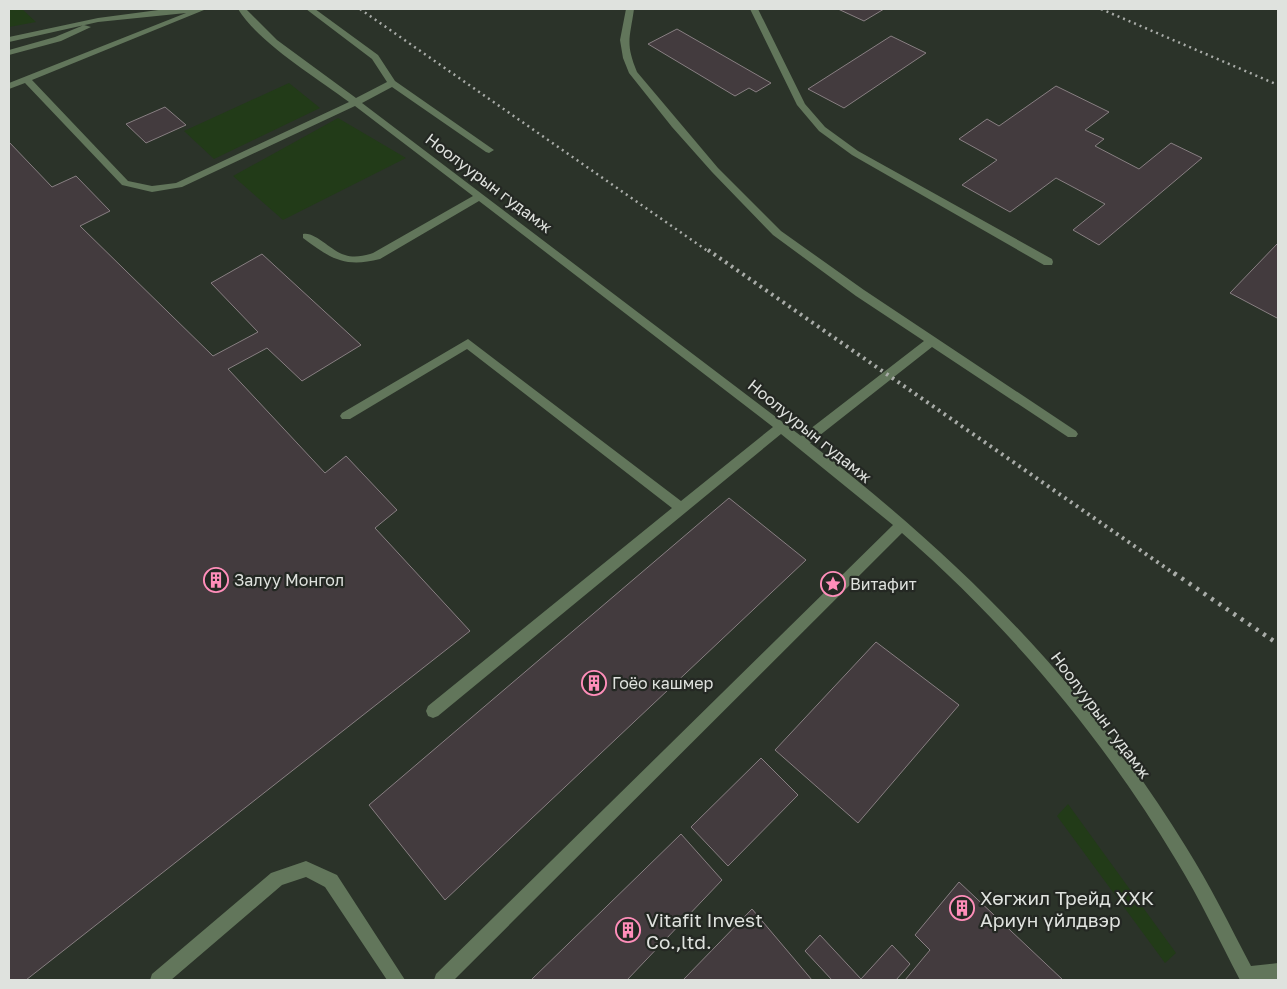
<svg xmlns="http://www.w3.org/2000/svg" width="1287" height="989" font-family="'Golos Text',sans-serif">
	<style>
		.built { fill: #2b3329 }
		.green { fill: #223b18 }
		.building { fill: #433b3e; stroke: #887f82 }
		.lines { fill: none; stroke-linecap: round; stroke-linejoin: round }
		.minor { fill: #62765b; fill-rule: evenodd }
		.rail-far2 { stroke: #a9aca8; stroke-width: 2.5; stroke-dasharray: 2 4; stroke-linecap: butt }
		.rail-far1 { stroke: #a9aca8; stroke-width: 4; stroke-dasharray: 2.5 4.5; stroke-linecap: butt }
		.rail { stroke: #a9aca8; stroke-width: 4.5; stroke-dasharray: 3 6; stroke-linecap: butt }
		.labels { text-anchor: middle; dominant-baseline: central; stroke-width: 4.5; stroke-linejoin: round; paint-order: stroke }
		.street-label { font-size: 16px; fill: #dfe2de; stroke: #242823 }
		.poi-label { font-size: 16px; fill: #dfe2de; stroke: #242823; text-anchor: start }
		.near-poi-label { font-size: 19px; fill: #dfe2de; stroke: #242823; text-anchor: start }
	</style>
	<rect width="100%" height="100%" fill="#242823"/>
	<path class="built" d="M9 9H1278V980H9Z"/>
	<path class="green" d="M9 9H22L36 22 9 27Z
		M289 83 320 108 214 159 184 131Z
		M338 118 406 158 283 220 233 176Z
		M1068 804 1176 953 1165 963 1057 816Z"/>
	<path class="building" d="M838 9H884L864 21Z
		M677 29 771 83 756 92 749 88 735 96 648 44Z
		M891 36 926 53 844 108 808 89Z
		M1056 86 1109 112 1085 130 1104 139 1095 146 1139 169 1171 143 1202 158 1099 245 1073 230 1105 204 1056 178 1010 212 962 185 997 160 959 139 987 119 999 126Z
		M165 107 186 125 146 143 126 124Z
		M9 142 52 187 76 176 110 211 80 226 213 356 258 332 211 283 262 254 361 345 302 381 267 348 228 369 325 473 346 456 397 510 375 528 470 631 26 980H9Z
		M1278 243V317L1277 318 1230 293Z
		M729 498 806 560 445 900 369 805Z
		M876 642 959 705 858 823 775 750Z
		M761 758 798 795 728 866 691 827Z
		M681 834 722 880 627 980H531Z
		M959 882 1063 980H905L930 950 915 935Z
		M752 909 812 980H683Z
		M820 935 861 979 892 945 910 964 896 980H832L805 951Z"/>
	<g class="lines">
		<path class="minor" d="M166 9 204 10 32 80 128 181 152 186 176 183 349 102C316 77 259 43 238 9H246L277 40 356 98 387 82 372 59 306 9H315L378 55 395 81 494 150 489 153 486 152 392 87 362 103 801 436 924 341 856 296 773 235 712 172 672 127 629 73 623 58 620 40 626 9H634C630 38 625 43 637 72L718 168 781 231 864 290 1076 431 1078 434 1076 437H1068L932 347 810 443C961 560 1085 683 1186 847 1210 885 1230 926 1251 966L1278 963V979L1240 980C1219 940 1200 899 1176 860 1103 738 1009 626 902 533L454 980H434L436 974 893 525 781 434 438 716 433 718 428 716 426 711 428 706 672 508 467 349 350 419H342L340 416 342 413 468 339 681 501 773 427 479 201 380 259C345 268 331 259 303 238V234C315 231 332 252 345 255 354 258 364 256 373 253L473 196 355 106 182 187 152 192 122 185 25 83 9 89V83L186 13 98 22 9 42V37L98 18Z
			M750 9H758L805 104 825 127 858 151 1052 259 1053 262 1052 265H1044L852 155 819 131 797 105Z
			M84 25 91 27 61 41 9 55V50L55 37Z
			M306 861 337 875 405 980H387L325 887 306 877 282 885 171 980H150L152 974 271 873Z"/>
		<path class="rail-far2" d="M360 9 709 252
			M1101 9 1278 85"/>
		<path class="rail-far1" d="M708 250 1176 575"/>
		<path class="rail" d="M1174 573 1278 644"/>
	</g>
	<defs>
		<symbol id="building-ring" viewBox="-11 -11 22 22"><circle r="9.5" fill="#242823" stroke="#ff8eba" stroke-width="1.5"/><path d="M-4-6H4V6H1V3H-1V6H-4ZM-2.5-4.3h1.7v1.8h-1.7ZM.8-4.3h1.7v1.8H.8ZM-2.5-1h1.7V.8h-1.7ZM.8-1h1.7V.8H.8Z" fill="#ff8eba"/></symbol>
		<symbol id="sight-ring" viewBox="-11 -11 22 22"><circle r="9.5" fill="#242823" stroke="#ff8eba" stroke-width="1.5"/><path d="M0-6L1.8-2.2L6-1.7L2.9 1.2L3.7 5.4L0 3.3L-3.7 5.4L-2.9 1.2L-6-1.7L-1.8-2.2Z" fill="#ff8eba"/></symbol>
	</defs>
	<g fill-rule="evenodd">
		<use href="#building-ring" x="202" y="566" width="28" height="28"/>
		<use href="#sight-ring" x="819" y="570" width="28" height="28"/>
		<use href="#building-ring" x="580" y="669" width="28" height="28"/>
		<use href="#building-ring" x="948" y="894" width="28" height="28"/>
		<use href="#building-ring" x="614" y="916" width="28" height="28"/>
	</g>
	<g class="labels">
		<g class="street-label">
			<text transform="translate(489 183) rotate(37)">Ноолуурын гудамж</text>
			<text transform="translate(810 431) rotate(39)">Ноолуурын гудамж</text>
			<text transform="translate(1101 715) rotate(53)">Ноолуурын гудамж</text>
		</g>
		<g class="poi-label">
			<text x="234" y="580">Залуу Монгол</text>
			<text x="850" y="584">Витафит</text>
			<text x="612" y="683">Гоёо кашмер</text>
		</g>
		<g class="near-poi-label">
			<text x="980" y="897">Хөгжил Трейд ХХК<tspan x="980" dy="22">Ариун үйлдвэр</tspan></text>
			<text x="646" y="919">Vitafit Invest<tspan x="646" dy="22">Co.,ltd.</tspan></text>
		</g>
	</g>
	<rect width="1287" height="989" fill="none" stroke="#dfe2de" stroke-width="20"/>
</svg>
